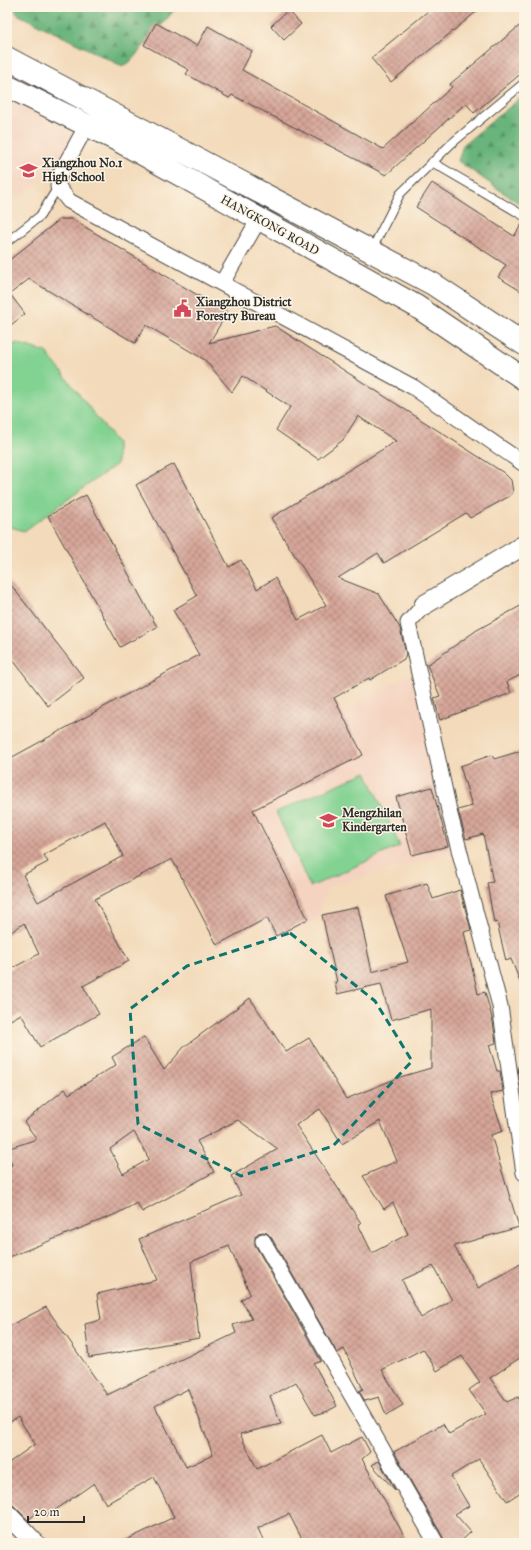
<svg xmlns="http://www.w3.org/2000/svg" width="531" height="1550" font-family="'IM FELL Great Primer',serif">
	<style>
		.built { fill: #f4d3c0 }
		.forest { fill: url(#forest-firs); stroke: #4a7054 }
		.park { fill: #82d292; stroke: #567e5e }
		.building { fill: url(#building-cross-hatch); fill-rule: evenodd }
		.lines { fill: none; stroke-linecap: round; stroke-linejoin: round }
		.service-casing { stroke: #494540; stroke-width: 10 }
		.minor-casing { stroke: #494540; stroke-width: 17 }
		.tertiary-casing { stroke: #494540; stroke-width: 21 }
		.primary-casing { stroke: #494540; stroke-width: 24 }
		.service { stroke: #fff; stroke-width: 8 }
		.minor { stroke: #fff; stroke-width: 15 }
		.tertiary { stroke: #fff; stroke-width: 19 }
		.primary { stroke: #fff; stroke-width: 22 }
		.marked { fill: none; stroke: #0f766e; stroke-width: 3; stroke-dasharray: 8 5; stroke-linejoin: round }
		.labels { text-anchor: middle; dominant-baseline: central; stroke-width: 3; stroke-linejoin: round; paint-order: stroke }
		.poi-label { font-size: 12px; font-weight: bold; fill: #2b2b2b; stroke: #fcf5e5; text-anchor: start }
		.street-label { font-size: 12px; fill: #2b2b2b; stroke: #fcf5e5 }
	</style>
	<defs>
		<pattern id="forest-firs" width="22" height="20" patternUnits="userSpaceOnUse"><rect width="22" height="20" fill="#69b47c"/><path d="M5 1l3.5 6h-7zM16 11l3.5 6h-7z" fill="#579366"/></pattern>
		<pattern id="building-cross-hatch" width="8" height="8" patternUnits="userSpaceOnUse"><rect width="8" height="8" fill="#d6a699"/><path d="M0 0l8 8M0 8l8-8" fill="none" stroke="#ae877d"/></pattern>
	</defs>
	<rect width="100%" height="100%" fill="#fcf5e5"/>
	<filter id="ink" filterUnits="userSpaceOnUse"><feTurbulence type="fractalNoise" baseFrequency=".025" numOctaves="2"/><feDisplacementMap in="SourceGraphic" scale="8" xChannelSelector="R" yChannelSelector="G"/><feConvolveMatrix kernelMatrix="1 2 1 2 8 2 1 2 1" color-interpolation-filters="sRGB"/></filter>
	<filter id="wash" filterUnits="userSpaceOnUse"><feTurbulence type="fractalNoise" baseFrequency=".012" numOctaves="4" result="noise"/><feDisplacementMap in="SourceGraphic" scale="16" xChannelSelector="R" yChannelSelector="G"/><feGaussianBlur stdDeviation="0.9" result="paint"/><feColorMatrix in="noise" values="0 0 0 0 0 0 0 0 0 0 0 0 0 0 0 0 0 1.4 0 .05"/><feComposite in="paint" operator="in"/></filter>
	<g filter="url(#wash)">
		<rect width="100%" height="100%" fill="#f3daba"/>
		<path class="built" d="M7 86 96 130 7 210Z
			M413 673 453 853 327 887 316 920 271 944 196 788Z"/>
		<path class="forest" d="M14 7H177L130 62 122 66 17 14Z
			M524 95V207L458 161 463 145Z"/>
		<path class="park" d="M16 343 46 352 117 443V464L24 531 7 526V350Z
			M366 772 400 846 310 887 276 812Z"/>
		<g id="blocks">
			<path class="building" d="M433 7H482L391 82 371 58Z
				M288 10 301 24 284 40 271 26Z
				M524 22V71L474 113 466 103 386 175 232 95 229 98 186 74 189 70 144 45 156 23 197 46 208 26 252 51 242 70 383 149 452 87 450 84Z
				M432 183 514 236 524 221V293L498 277 506 265 416 207Z
				M60 219H72L227 313 209 343 275 326 504 473 511 480 513 492 510 496 470 518 466 513 384 563 378 553 338 578 379 594 400 628 406 654 404 659 370 680 369 678 334 698 363 755 253 810 308 919 276 936 267 918 217 945 172 859 95 899 129 961 83 986 99 1014 40 1047 21 1014 7 1022V971L39 954 24 923 7 935V760L199 655 173 610 197 596 136 485 174 464 229 567 241 560 257 589 275 578 298 620 326 605 271 518 396 441 358 416 343 440 318 459 276 430 290 407 243 376 232 392 205 360 146 325 135 343 29 279 10 294 25 314 7 328V262ZM105 821 123 856 38 902 23 875 48 862 44 855Z
				M86 495 157 627 120 647 48 516Z
				M7 580 84 678 48 706 7 652Z
				M524 604V673L507 682 511 693 440 720 434 698 440 696 427 665 477 630Z
				M524 750V989H523L511 959 506 961 497 922 494 923 487 883 493 882 483 834 466 839 458 810 472 806 460 766 492 755 494 759Z
				M432 787 448 846 412 855 396 797Z
				M427 883 433 899 460 890 471 930 464 932 478 994 485 992 493 1022 496 1043 489 1045 497 1071H500L503 1091 490 1094 503 1131 491 1135 519 1227 454 1246 478 1288 524 1262V1355L490 1378 507 1402 518 1397 524 1407V1490L507 1501 479 1459 451 1476 469 1506 455 1514 471 1532 459 1543H445L444 1539 394 1452 443 1424 449 1434 486 1414 469 1390 480 1382 462 1356 437 1371 423 1349 382 1370 403 1405 386 1415 379 1397 365 1401 359 1391 363 1389 344 1349 337 1353 271 1237 267 1233 263 1232 258 1233 255 1237V1245L321 1361 314 1364 337 1406 328 1411 315 1415 296 1382 270 1396 281 1424 240 1434 257 1469 322 1435 331 1453 362 1437 370 1452 362 1459 408 1543H304L289 1514 258 1528 264 1543H120L174 1517 154 1477 106 1504 94 1483 47 1516 42 1509 28 1520 7 1499V1464L35 1444 18 1417 7 1424V1327L46 1307 107 1395 236 1333 233 1325 252 1319 241 1300 250 1294 229 1246 191 1262 199 1338 89 1358 85 1324 101 1320 97 1294 157 1280 139 1239 241 1195 231 1176 278 1149 238 1120 197 1141 214 1172 142 1212 137 1203 116 1214 7 1258V1168L12 1165 7 1149 37 1139 24 1122 65 1089 69 1094 116 1065 112 1057 144 1037 164 1070 184 1047 250 998 286 1052 309 1038 346 1099 400 1077 431 1068V1009L391 1020 381 984 337 994 335 982H337L322 915 358 907 372 972 408 962 386 896ZM320 1109 342 1144 380 1121 397 1161 363 1176 384 1209 393 1203 408 1234 372 1253 358 1224 361 1223 296 1125ZM134 1132 149 1159 123 1174 110 1149ZM433 1266 452 1300 421 1318 402 1280ZM188 1389 213 1455 186 1467 155 1406Z
				M524 1067V1085L521 1086 518 1068Z
				M379 1461 395 1490 372 1465Z"/>
		</g>
	</g>
	<g filter="url(#ink)">
		<use href="#blocks" fill-opacity="0" stroke="#494540" stroke-width="1"/>
		<g class="lines">
			<defs>
				<path id="service" d="M432 162 524 216
					M7 242 40 216 58 187
					M371 251 400 194 451 144 524 83
					M513 336 524 326"/>
				<path id="minor" d="M87 125 59 176 58 187 69 201 413 387 524 464
					M222 283 259 219
					M424 605 408 623 450 815 500 1006 524 1173
					M263 1241 436 1543"/>
				<path id="tertiary" d="M424 605 524 545
					M7 1514 35 1543"/>
				<path id="primary" d="M7 58 433 284 524 344
					M7 86 119 141 416 306 524 379"/>
			</defs>
			<use href="#service" class="service-casing"/>
			<use href="#minor" class="minor-casing"/>
			<use href="#tertiary" class="tertiary-casing"/>
			<use href="#primary" class="primary-casing"/>
			<use href="#service" class="service"/>
			<use href="#minor" class="minor"/>
			<use href="#tertiary" class="tertiary"/>
			<use href="#primary" class="primary"/>
		</g>
	</g>
	<path class="marked" d="M290 933 375 1001 412 1061 333 1146 241 1176 138 1124 130 1009 187 966Z"/>
	<defs>
		<symbol id="school-bare" viewBox="-9 -9 18 18"><path d="M0-5L7-2L0 1L-7-2ZM-4 1L0 2.5L4 1V4Q0 6-4 4Z" fill="#d1495b" stroke="#fcf5e5" stroke-width="2.5" paint-order="stroke"/></symbol>
		<symbol id="civic-bare" viewBox="-9 -9 18 18"><path d="M-.6-6.5H3V-4.5H.6V-3L4-1V1h2V6H-6V1h2V-1L-.6-3ZM-1.2 2.5V6h2.4V2.5Z" fill="#d1495b" stroke="#fcf5e5" stroke-width="2.5" paint-order="stroke"/></symbol>
	</defs>
	<g fill-rule="evenodd">
		<use href="#school-bare" x="16" y="158" width="25" height="25"/>
		<use href="#civic-bare" x="170" y="296" width="25" height="25"/>
		<use href="#school-bare" x="316" y="808" width="25" height="25"/>
	</g>
	<g class="labels">
		<g class="poi-label">
			<text x="42" y="163">Xiangzhou No.1<tspan x="42" dy="14">High School</tspan></text>
			<text x="196" y="302">Xiangzhou District<tspan x="196" dy="14">Forestry Bureau</tspan></text>
			<text x="342" y="813">Mengzhilan<tspan x="342" dy="14">Kindergarten</tspan></text>
		</g>
		<g class="street-label">
			<text transform="translate(270 225) rotate(29)">HANGKONG ROAD</text>
		</g>
	</g>
	<rect width="531" height="1550" fill="none" stroke="#fcf5e5" stroke-width="24"/>
	<path d="M28 1516v6h56v-6" fill="none" stroke="#2b2b2b" stroke-width="2"/>
	<text x="34" y="1516" font-size="12" fill="#2b2b2b" stroke="#fcf5e5" stroke-width="3" paint-order="stroke">20 m</text>
</svg>
